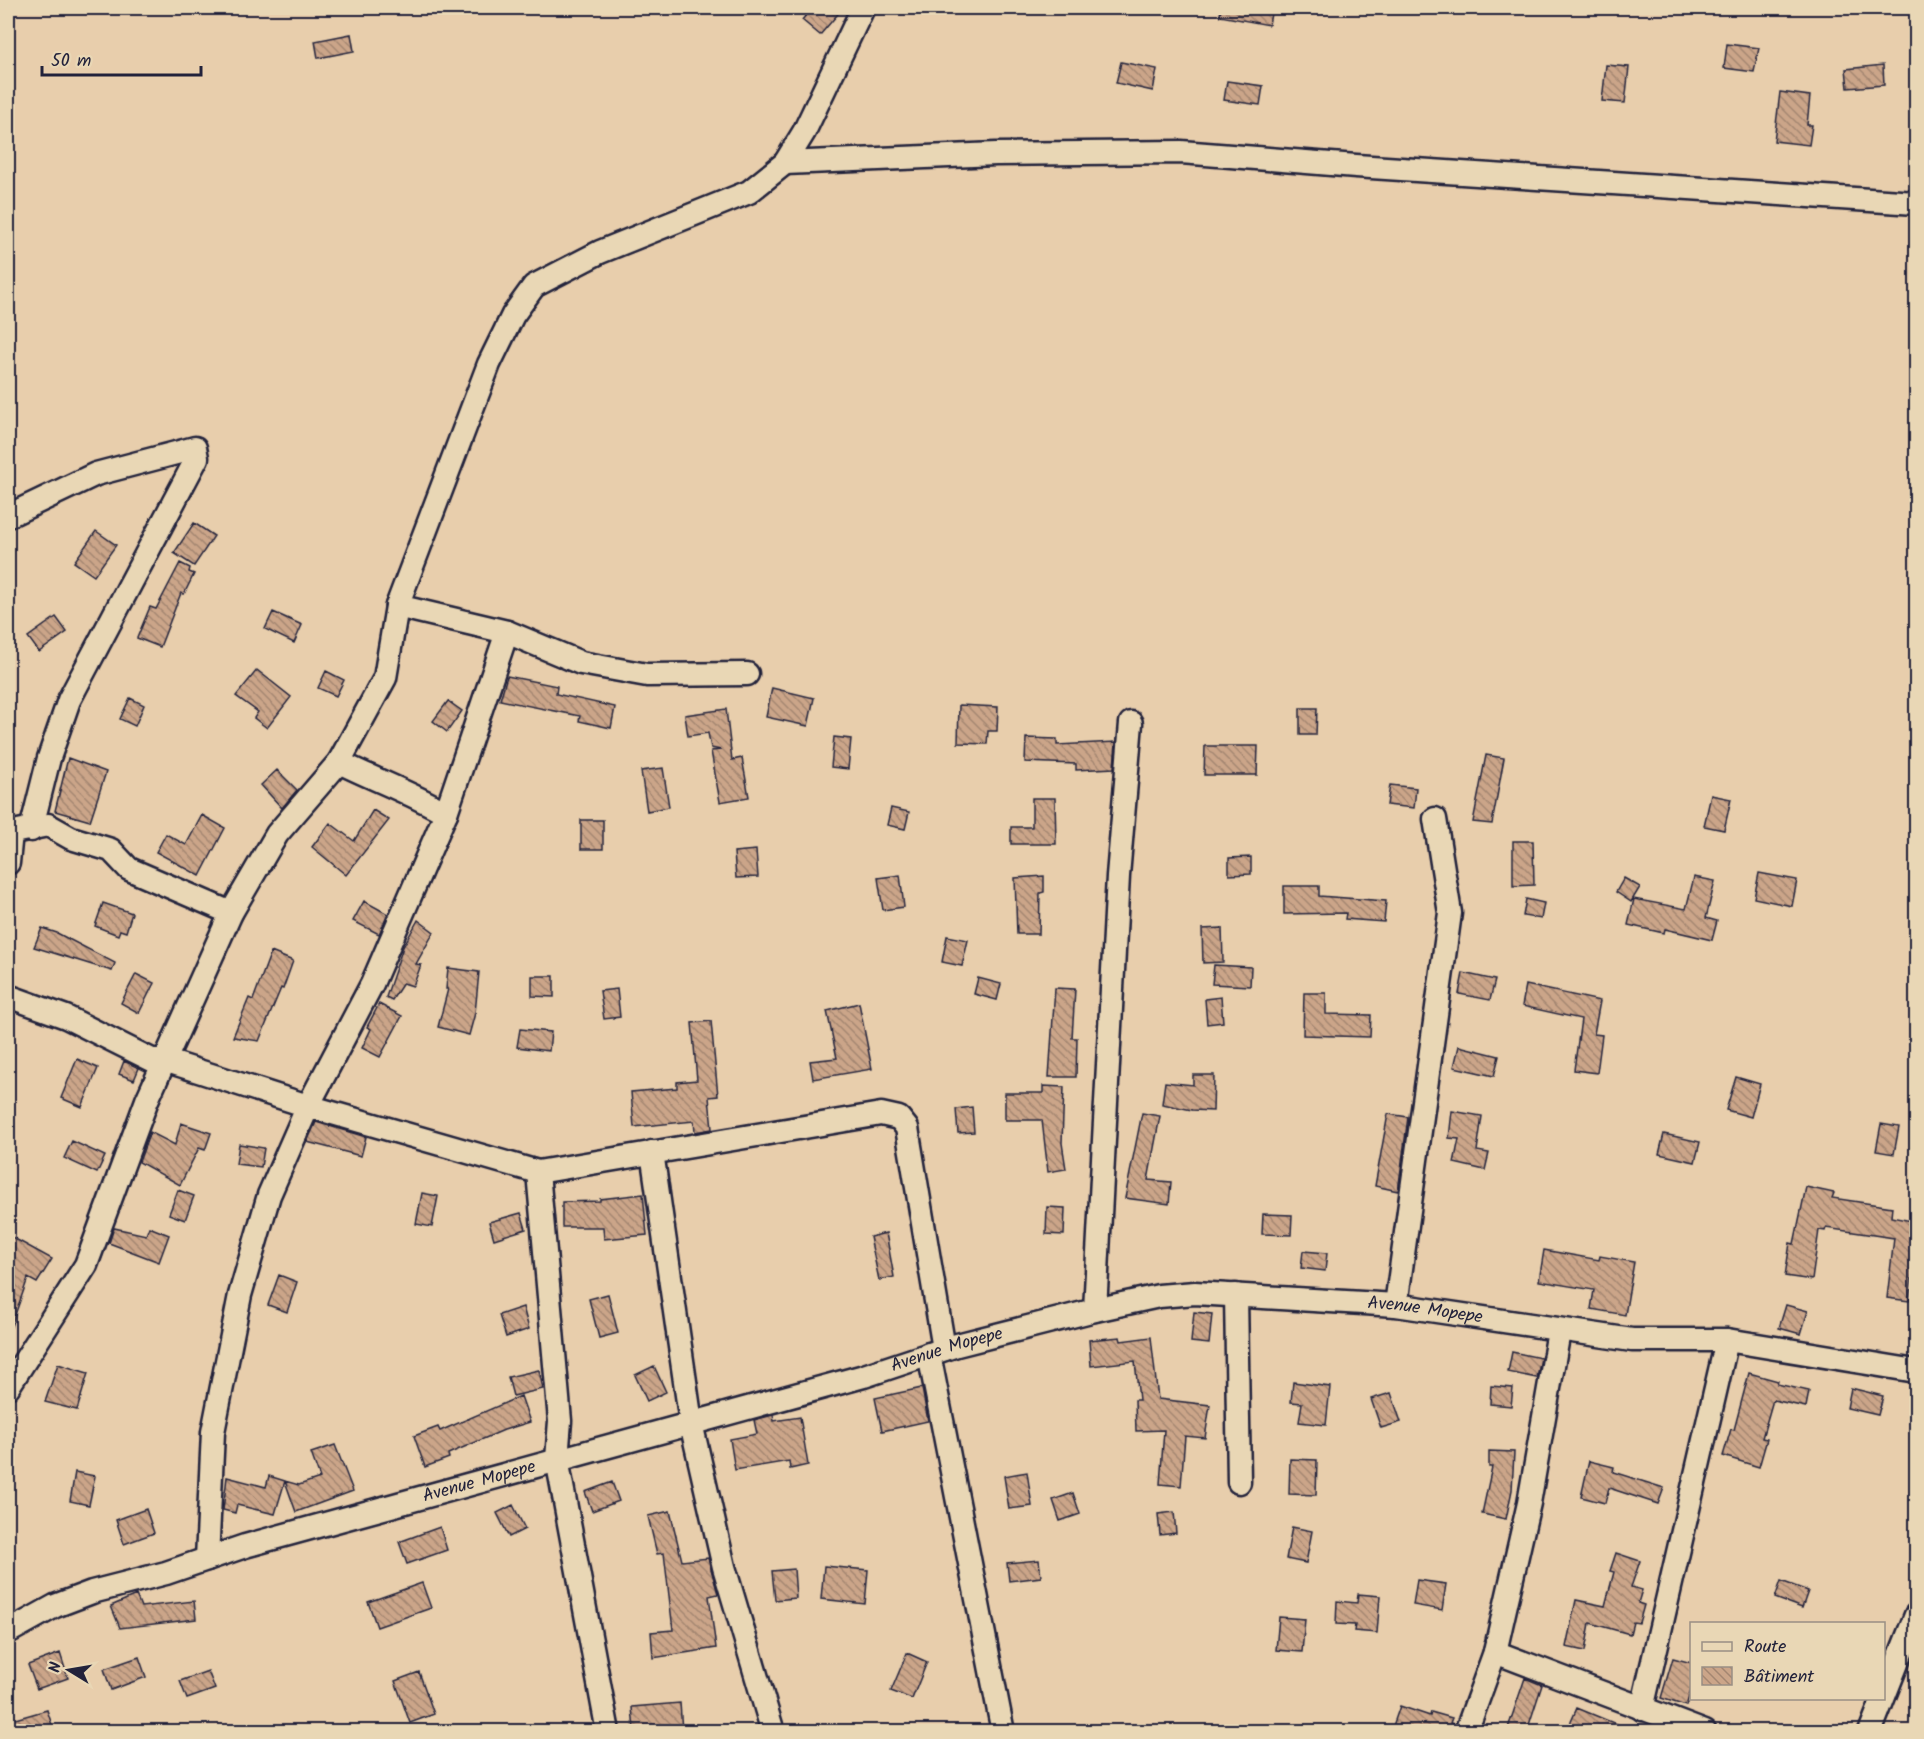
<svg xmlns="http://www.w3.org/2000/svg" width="1924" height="1739" font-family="Kalam,sans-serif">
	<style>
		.building { fill: url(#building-back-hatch); stroke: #22223b; stroke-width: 1.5 }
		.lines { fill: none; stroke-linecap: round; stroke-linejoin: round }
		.minor-casing { stroke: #22223b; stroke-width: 27 }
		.minor { stroke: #e9d7b5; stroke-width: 22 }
		.labels { text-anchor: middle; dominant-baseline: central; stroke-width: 4.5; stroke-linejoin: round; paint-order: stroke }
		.street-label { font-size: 18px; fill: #22223b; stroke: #e9d7b5 }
	</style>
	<defs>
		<pattern id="building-back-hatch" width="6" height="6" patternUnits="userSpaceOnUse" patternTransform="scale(1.5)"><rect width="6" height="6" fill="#cba589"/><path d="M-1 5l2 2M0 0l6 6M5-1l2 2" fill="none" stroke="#a48671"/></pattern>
	</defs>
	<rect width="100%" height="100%" fill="#e8ceac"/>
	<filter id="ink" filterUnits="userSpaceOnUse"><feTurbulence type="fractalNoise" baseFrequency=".0167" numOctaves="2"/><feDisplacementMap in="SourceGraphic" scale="12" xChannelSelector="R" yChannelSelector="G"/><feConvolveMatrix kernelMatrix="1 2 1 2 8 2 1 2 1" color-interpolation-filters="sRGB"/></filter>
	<g filter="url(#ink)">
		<path class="building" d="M812 8H843L820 35 802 20Z
			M1221 8H1272L1269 25 1220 16Z
			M351 34 354 51 318 58 315 41Z
			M1727 44 1759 48 1754 72 1724 68Z
			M1121 62 1157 69 1153 91 1116 83Z
			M1606 65 1629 67 1625 103 1602 101Z
			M1883 65 1884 85 1848 88 1846 69Z
			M1227 81 1263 86 1260 105 1224 100Z
			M1780 92 1810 96 1807 125H1812L1809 145 1774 141Z
			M194 523 214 536 194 566 174 553Z
			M96 531 116 545 94 576 74 562Z
			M180 563 190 568 189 572 194 574 184 594 181 593 160 647 137 638 150 607 156 609Z
			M273 612 302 625 294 643 265 629Z
			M56 617 67 632 39 652 28 637Z
			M257 670 291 697 267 728 254 718 258 712 236 696Z
			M326 671 344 680 336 696 318 688Z
			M507 676 557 686 556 694 615 707 611 728 579 721 580 716 500 700Z
			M772 688 814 698 808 726 766 717Z
			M130 698 144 705 135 726 120 719Z
			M448 701 462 711 447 732 433 721Z
			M959 705 998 707 997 731H988L987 744 958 743Z
			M1300 708H1317L1316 735H1300Z
			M726 709 732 760 742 758 749 797 720 802 711 751 721 750 711 748 708 733 688 736 685 715Z
			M834 737 851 739 848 769 831 767Z
			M1026 738 1057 739V745L1116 742 1114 768 1076 770V764L1025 762Z
			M1205 746H1258L1257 775H1204Z
			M1486 755 1504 758 1492 824 1473 822Z
			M68 758 106 772 90 821 55 811Z
			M663 768 669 807 647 811 641 771Z
			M277 770 297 790 282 808 261 785Z
			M1390 785 1416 788 1414 808 1387 805Z
			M1711 795 1731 799 1724 830 1704 826Z
			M1032 798H1055L1056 844H1011V827H1032Z
			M891 808 909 812 905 829 887 825Z
			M373 810 389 820 346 875 312 847 330 823 354 841Z
			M202 815 225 828 200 876 156 852 166 834 186 845Z
			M581 820H603V849H581Z
			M1513 841H1533L1534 885 1513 886Z
			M756 850 758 877 736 878 734 852Z
			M1251 857V874L1229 875V858Z
			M1759 873 1797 880 1792 906 1754 898Z
			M900 875 904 907 883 910 878 878Z
			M1044 876V892L1040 893 1039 934H1017L1015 878Z
			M1694 877 1715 881 1706 918 1717 921 1712 940 1665 929 1664 933 1628 925 1634 899 1686 909Z
			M1624 878 1640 887 1631 902 1616 892Z
			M1284 886H1319V896L1386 901 1384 922 1345 919 1346 913 1284 914Z
			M1526 899 1544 903 1541 919 1523 916Z
			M364 901 388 914 379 934 353 921Z
			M103 903 132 913 126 932 120 930 118 935 95 926Z
			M418 920 434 932 416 964 421 965 413 986 403 983 392 1000 386 997 403 947Z
			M42 928 57 933 115 963 112 971 34 947Z
			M1222 928 1223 962 1203 963 1202 929Z
			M947 936 968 940 962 966 942 962Z
			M271 952 293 961 283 989 281 988 259 1041 233 1037 249 998 253 1000Z
			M1214 965 1251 967 1250 986 1212 984Z
			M448 968 479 972 475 1013 469 1035 438 1027 448 989H446Z
			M1463 973 1495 980 1490 1000 1459 994Z
			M136 974 154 983 139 1013 121 1003Z
			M532 976H554V997L532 996Z
			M978 978 1001 984 997 1000 974 994Z
			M1526 985 1600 1001 1594 1034 1602 1035 1597 1073 1574 1070 1581 1019 1522 1006Z
			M1055 988 1075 989 1072 1038H1077L1076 1077H1049Z
			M617 989 620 1017 604 1019 600 991Z
			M1304 993H1326V1014L1371 1015 1370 1037 1303 1035Z
			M1221 997 1223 1022 1207 1024 1205 999Z
			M859 1003 872 1069 813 1079 810 1061 837 1058 827 1011Z
			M379 1004 402 1016 380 1057 362 1048 371 1029 367 1027Z
			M711 1021 718 1096 709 1097 712 1129 695 1132 694 1121 634 1127 631 1092 677 1088V1082L697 1080 692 1023Z
			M520 1029 551 1032 549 1051 517 1047Z
			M1459 1046 1499 1056 1494 1076 1454 1067Z
			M77 1059 98 1068 82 1107 61 1098Z
			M124 1061 139 1068 134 1080 119 1074Z
			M1193 1075H1214L1213 1111 1192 1110 1162 1104 1165 1082 1193 1085Z
			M1736 1077 1760 1084 1751 1117 1726 1110Z
			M1043 1086 1064 1087 1062 1143 1066 1169 1048 1172 1042 1120H1005V1093H1043Z
			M972 1107 974 1132 958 1133 956 1109Z
			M1452 1111 1482 1116 1477 1151 1489 1153 1485 1170 1454 1163 1459 1139 1449 1138Z
			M1142 1113 1160 1116 1148 1180 1171 1182 1169 1204 1125 1198Z
			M1388 1114 1408 1117 1398 1191 1375 1186Z
			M316 1122 366 1137 361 1156 307 1142Z
			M181 1123 211 1133 205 1150 199 1148 180 1185 139 1162 150 1132 175 1145Z
			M1881 1124 1899 1127 1894 1154 1876 1151Z
			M1664 1134 1700 1142 1695 1162 1659 1154Z
			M72 1141 105 1156 97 1173 64 1158Z
			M239 1144 264 1148 261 1167 236 1164Z
			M1806 1187 1834 1193 1832 1198 1892 1207 1891 1217 1917 1222V1265L1913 1264 1909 1301 1887 1298 1894 1238 1826 1228 1825 1231 1819 1230 1812 1280 1785 1276 1790 1243 1794 1244Z
			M178 1190 194 1196 185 1220 169 1214Z
			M422 1193 438 1196 432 1227 416 1224Z
			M643 1194 647 1235 604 1239 603 1227H562V1202L600 1201V1199Z
			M1047 1207 1065 1208 1064 1235 1046 1234Z
			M521 1213 526 1229 494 1239 489 1222Z
			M1263 1214 1292 1215 1291 1235 1262 1234Z
			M149 1227 169 1235 159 1262 109 1243 114 1228 146 1235Z
			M886 1233 894 1277 879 1280 870 1237Z
			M8 1235 52 1259 37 1283 28 1278 10 1329H8Z
			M1544 1250 1599 1260 1600 1256 1634 1262 1625 1315 1591 1309 1594 1290 1539 1281Z
			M1303 1251 1327 1253 1325 1271 1301 1268Z
			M279 1275 297 1282 287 1312 268 1305Z
			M608 1294 618 1333 599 1338 589 1299Z
			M1786 1305 1808 1311 1801 1334 1779 1328Z
			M523 1307 529 1329 506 1337 499 1315Z
			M1194 1312 1212 1314 1209 1344 1191 1342Z
			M1120 1337 1121 1341 1151 1337 1158 1399 1210 1405 1205 1438 1185 1436 1181 1486 1160 1484 1164 1430 1136 1431 1135 1400H1139L1135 1361 1091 1366 1089 1340Z
			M1512 1352 1541 1358 1537 1378 1508 1372Z
			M58 1364 88 1373 77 1410 45 1402Z
			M654 1366 666 1392 647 1401 635 1375Z
			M539 1370 543 1389 513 1396 508 1377Z
			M1749 1373 1778 1381 1777 1384 1809 1391 1806 1407 1773 1400 1762 1438 1767 1439 1759 1467 1723 1456 1731 1429 1734 1430Z
			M1293 1382 1330 1387 1326 1425 1299 1422 1302 1403 1291 1402Z
			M1491 1386 1513 1388 1511 1406 1490 1404Z
			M922 1388 928 1421 882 1431 875 1398Z
			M1851 1388 1883 1396 1878 1415 1847 1408Z
			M1391 1393 1401 1422 1381 1428 1371 1399Z
			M521 1396 530 1422 504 1430 448 1454 449 1458 425 1467 414 1436 438 1427 440 1431Z
			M773 1415 774 1421 800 1417 808 1465 790 1469 789 1461 735 1470 730 1439 757 1434 754 1420Z
			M335 1445 353 1491 296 1512 285 1481 299 1485 320 1478 311 1453Z
			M1489 1451 1514 1452 1512 1490 1506 1519 1482 1514 1492 1467H1489Z
			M1290 1459 1317 1460 1316 1495 1289 1494Z
			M1589 1461 1614 1467 1613 1472 1664 1488 1658 1504 1609 1488 1605 1503 1581 1497Z
			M75 1472 95 1476 89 1505 70 1501Z
			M1027 1472 1032 1506 1009 1509 1004 1476Z
			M269 1476 285 1481 275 1514 237 1505 235 1513 223 1510 227 1477 266 1487Z
			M612 1482 619 1501 592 1511 585 1492Z
			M1073 1493 1080 1514 1060 1521 1053 1500Z
			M513 1505 525 1529 509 1537 497 1513Z
			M146 1509 154 1533 124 1544 116 1520Z
			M670 1511 682 1561 708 1558 718 1594 709 1596 716 1648 653 1658 651 1632 673 1630 664 1553 657 1554 648 1516Z
			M1174 1512 1176 1533 1160 1535 1158 1514Z
			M440 1527 447 1550 407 1564 399 1542Z
			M1292 1527 1312 1531 1306 1563 1286 1559Z
			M1616 1553 1640 1561 1631 1587 1642 1590 1638 1603 1644 1605 1639 1623 1633 1622 1630 1634 1590 1623 1585 1651 1566 1647 1576 1600 1605 1606 1614 1572 1610 1571Z
			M1039 1560 1041 1577 1009 1581 1007 1563Z
			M824 1566 868 1570 865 1604 821 1599Z
			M794 1569 796 1598 775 1600 772 1571Z
			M1417 1580 1446 1584 1442 1610 1413 1605Z
			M1781 1581 1808 1591 1802 1608 1775 1598Z
			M422 1583 431 1608 377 1627 368 1602Z
			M1358 1594 1380 1596 1377 1633 1354 1631 1355 1625 1336 1624 1337 1601 1357 1603Z
			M136 1595 141 1607 194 1601 196 1619 120 1628 111 1606Z
			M1279 1617 1305 1619 1302 1652 1276 1650Z
			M60 1653 68 1678 37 1689 28 1665Z
			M907 1653 927 1662 912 1699 891 1691Z
			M139 1657 146 1677 111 1690 104 1669Z
			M1673 1658 1692 1663V1687L1686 1706 1661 1698Z
			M208 1671 215 1689 187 1699 180 1681Z
			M419 1672 434 1714 410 1723 395 1681Z
			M1525 1678 1542 1685 1527 1731H1507Z
			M680 1703 682 1731H634L632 1707Z
			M1400 1706 1430 1716 1431 1712 1452 1718 1450 1723 1454 1724 1453 1731H1410L1393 1726Z
			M1577 1708 1633 1731H1567Z
			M47 1710 54 1731H8V1721Z"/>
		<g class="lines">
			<defs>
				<g id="minor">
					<path d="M785 163 996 154 1181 152 1356 166 1916 203"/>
					<path d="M8 516 96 474 195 448 197 458 69 700 49 758 31 830"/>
					<path d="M397 606 507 632 581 663 647 675 747 674"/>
					<path d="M339 762C375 780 412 793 446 813"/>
					<path d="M8 833 48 825 71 838 111 850 129 869 231 913"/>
					<path d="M8 863 11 833"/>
					<path d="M8 996 66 1017 152 1060H164L308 1106 538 1172 560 1421 557 1459 608 1732"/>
					<path d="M652 1152 691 1423 724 1567 773 1732"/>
					<path d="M538 1172 881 1114 899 1118 907 1128 944 1349"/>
					<path d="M1236 1295 1239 1482"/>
					<path d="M1396 1305 1450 913 1435 819"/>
					<path d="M1095 1310 1118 876 1131 723"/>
					<path d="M929 1354 1003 1732"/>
					<path d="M8 1387 86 1265 147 1100 231 913 277 834 339 762 385 678 397 606 489 364 513 315 534 286 600 252 749 192 785 163 804 132 863 8"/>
					<path d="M207 1559 213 1432 240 1295 269 1195 308 1106 372 984 446 813 507 632"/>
					<path id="s1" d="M8 1632 55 1606 92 1592 166 1573 245 1546 864 1376 957 1345 1095 1310 1159 1296 1195 1293 1396 1305 1632 1340H1727L1916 1371"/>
					<path d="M1495 1652 1705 1732"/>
					<path d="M1642 1709 1727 1340"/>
					<path d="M1466 1732 1495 1652 1529 1503 1559 1331"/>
					<path d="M1870 1732 1916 1615"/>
				</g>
			</defs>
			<use href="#minor" class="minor-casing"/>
			<use href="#minor" class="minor"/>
		</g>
	</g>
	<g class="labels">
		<g class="street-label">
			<text stroke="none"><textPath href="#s1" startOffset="1468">Avenue Mopepe</textPath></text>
			<text stroke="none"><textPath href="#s1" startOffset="982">Avenue Mopepe</textPath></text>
			<text stroke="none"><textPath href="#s1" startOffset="496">Avenue Mopepe</textPath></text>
		</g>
	</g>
	<rect width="1924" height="1739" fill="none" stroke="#e9d7b5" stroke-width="30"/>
	<rect x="15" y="15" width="1894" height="1709" fill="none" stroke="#22223b" stroke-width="2" filter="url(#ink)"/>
	<rect x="1690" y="1622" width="195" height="78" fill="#e9d7b5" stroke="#998f84" stroke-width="1.5"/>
	<rect x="1702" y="1642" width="30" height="9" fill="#e9d7b5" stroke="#998f84" stroke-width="1.5"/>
	<text x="1744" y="1652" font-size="18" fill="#22223b">Route</text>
	<rect x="1702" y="1667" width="30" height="18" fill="url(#building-back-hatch)" stroke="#998f84" stroke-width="1.5"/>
	<text x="1744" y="1682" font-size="18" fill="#22223b">Bâtiment</text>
	<g transform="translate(69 1670) rotate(281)" stroke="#e9d7b5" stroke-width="4.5" paint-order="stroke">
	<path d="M0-4.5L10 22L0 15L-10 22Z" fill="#22223b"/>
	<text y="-9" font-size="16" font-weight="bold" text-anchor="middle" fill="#22223b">N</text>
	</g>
	<path d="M42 66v9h159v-9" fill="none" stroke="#22223b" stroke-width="3"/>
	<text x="51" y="66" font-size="18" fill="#22223b" stroke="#e9d7b5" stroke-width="4.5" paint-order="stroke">50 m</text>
</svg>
